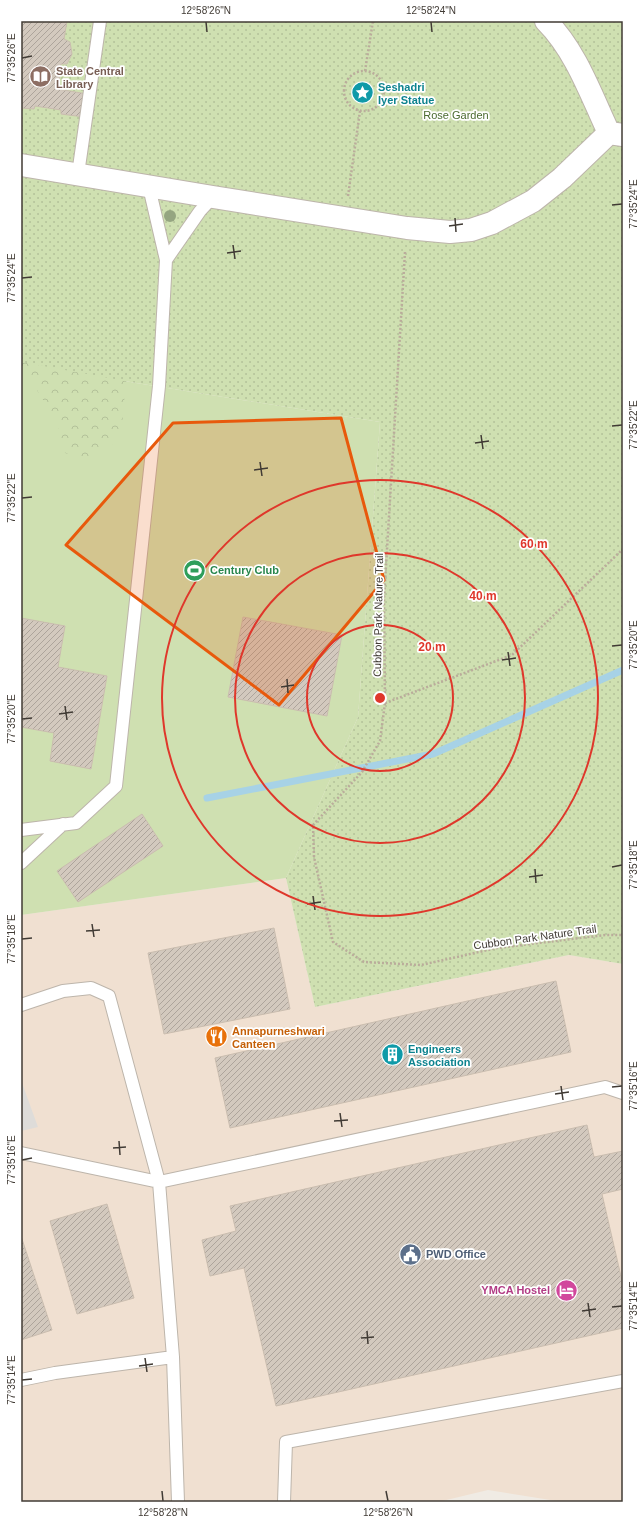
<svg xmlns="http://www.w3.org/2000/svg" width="644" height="1523" font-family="Arial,sans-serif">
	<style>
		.commercial { fill: #f0e0d1 }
		.grass { fill: #cfe0b1 }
		.forest { fill: url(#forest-crowns) }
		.park { fill: url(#park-dots) }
		.parking { fill: #dedcd9 }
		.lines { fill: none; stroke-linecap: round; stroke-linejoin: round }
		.stream { stroke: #a7d2e6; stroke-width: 7 }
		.building { fill: url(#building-hatch); stroke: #cabdaf }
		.lane-casing { stroke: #bdb5ab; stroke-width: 14 }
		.street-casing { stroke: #bdb5ab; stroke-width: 24 }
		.path { stroke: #baac9b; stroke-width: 2.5; stroke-dasharray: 2 2; stroke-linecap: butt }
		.lane { stroke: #fff; stroke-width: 12 }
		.street { stroke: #fff; stroke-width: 22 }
		.tree { fill: #95a581 }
		.marked { fill: #e8590c; fill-opacity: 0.2; stroke: #e8590c; stroke-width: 3; stroke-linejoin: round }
		.ticks { fill: none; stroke: #413b35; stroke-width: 1.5 }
		.ring { fill: none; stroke: #df372b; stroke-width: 2 }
		.labels { text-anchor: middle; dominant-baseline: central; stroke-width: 3.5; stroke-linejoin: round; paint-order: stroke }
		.education-label { font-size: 11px; font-weight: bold; fill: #785e54; stroke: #fff; text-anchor: start }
		.culture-label { font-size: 11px; font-weight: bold; fill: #0d838f; stroke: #fff; text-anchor: start }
		.park-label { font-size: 11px; fill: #4b6b30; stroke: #fff }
		.leisure-label { font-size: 11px; font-weight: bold; fill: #27864d; stroke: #fff; text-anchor: start }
		.street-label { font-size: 11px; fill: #413b35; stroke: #fff }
		.food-label { font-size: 11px; font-weight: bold; fill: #c56008; stroke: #fff; text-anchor: start }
		.service-label { font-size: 11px; font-weight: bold; fill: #4e5e75; stroke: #fff; text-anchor: start }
		.hotel-label { font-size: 11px; font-weight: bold; fill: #b23c85; stroke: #fff; text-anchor: end }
		.centre { fill: #df372b; stroke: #fff; stroke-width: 2 }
		.ring-label { font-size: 12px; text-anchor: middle; font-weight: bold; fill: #df372b; stroke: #fff; stroke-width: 3.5; stroke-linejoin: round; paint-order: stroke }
		.neatline { fill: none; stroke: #413b35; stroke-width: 1.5 }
		.ticks-label { font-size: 10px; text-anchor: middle; fill: #413b35 }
	</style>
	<defs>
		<pattern id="forest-crowns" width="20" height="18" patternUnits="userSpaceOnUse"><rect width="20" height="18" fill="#cfe0b1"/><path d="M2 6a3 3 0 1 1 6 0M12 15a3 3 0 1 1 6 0" fill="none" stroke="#b3c199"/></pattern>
		<pattern id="park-dots" width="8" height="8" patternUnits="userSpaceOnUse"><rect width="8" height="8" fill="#cfe0b1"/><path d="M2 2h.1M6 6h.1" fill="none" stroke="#b3c199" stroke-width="1.8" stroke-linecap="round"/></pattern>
		<pattern id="building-hatch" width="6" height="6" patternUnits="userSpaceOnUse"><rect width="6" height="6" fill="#d3c9be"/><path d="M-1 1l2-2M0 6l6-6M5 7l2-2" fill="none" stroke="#ada49b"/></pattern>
	</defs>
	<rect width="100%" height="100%" fill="#f0ebe4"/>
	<path class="commercial" d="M286 878 315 1007 569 955 623 964V1501L619 1502H563L488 1490 438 1502H21V915Z"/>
	<path class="grass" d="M21 362 136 383 380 422 358 717 286 878 21 915Z"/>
	<path class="forest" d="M21 240 129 348 121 437 92 461 65 453 57 422 28 376H21Z"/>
	<path class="park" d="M21 21H623V964L569 955 315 1007 286 878 358 717 380 422 136 383 21 362Z"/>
	<path class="parking" d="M21 1080 38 1127 21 1131Z"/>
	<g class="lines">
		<path class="stream" d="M207 798 433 754 623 670"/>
	</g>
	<path class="building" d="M21 21H67L64 39 70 42 72 54 67 64H61L58 89 87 94 84 117 61 114V110L35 106 34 109 21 108Z
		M359 86 369 88 367 99 357 97Z
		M243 617 342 635 327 716 228 697Z
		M21 618 65 626 58 667 107 676 91 769 50 761 54 733 21 727Z
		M142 814 163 846 78 902 57 871Z
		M274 928 290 1009 164 1034 148 953Z
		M556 981 571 1052 230 1128 215 1058Z
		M587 1125 594 1157 623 1151V1189L602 1194 623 1285V1328L276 1406 244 1268 210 1276 202 1240 236 1231 230 1206Z
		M107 1204 134 1298 77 1314 50 1221Z
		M21 1236 52 1330 21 1340Z"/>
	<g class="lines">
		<defs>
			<path id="lane" d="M78 174 100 21
				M166 260 200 211 213 197
				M21 830 76 823 116 786 159 386 166 260 149 187
				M21 863 63 824
				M21 1005 63 991 91 988 109 996 159 1182 173 1357 178 1502
				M21 1153 159 1182 605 1087 623 1093
				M21 1380 55 1373 173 1357
				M284 1502 286 1442 623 1381"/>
			<path id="street" d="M546 21C576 51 591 95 609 133
				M21 165 213 197 407 228 450 232 471 230 492 223 533 201 562 178 609 133 623 135"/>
		</defs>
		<use href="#lane" class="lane-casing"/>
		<use href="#street" class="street-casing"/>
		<path class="path" d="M365 71 373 21
			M344 91a20 20 0 1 1 40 0a20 20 0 1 1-40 0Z
			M348 196 360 111
			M405 252 384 599 385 703 380 741 362 772 313 825 314 857 333 942 364 962 421 965 497 948 605 935H623
			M385 703 512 655 623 549"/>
		<use href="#lane" class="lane"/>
		<use href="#street" class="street"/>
	</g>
	<circle class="tree" cx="170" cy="216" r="6"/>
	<path class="marked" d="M341 418 384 580 279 705 66 545 173 423Z"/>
	<path class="ticks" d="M206 22 207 32M431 22 432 32M22 58 32 56M612 205 622 204M455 218 456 232M449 226 463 224M233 245 235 259M227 253 241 251M22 278 32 277M612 426 622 425M481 435 483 449M475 443 489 441M260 462 262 476M254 470 268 468M22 498 32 497M612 646 622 645M508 652 510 666M502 660 516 658M287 679 288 693M281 687 294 685M65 706 67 720M59 714 73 712M22 719 32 718M612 867 622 865M535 869 536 883M529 877 543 875M313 896 315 910M307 904 321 902M92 924 94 937M86 931 100 930M22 939 32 938M561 1086 563 1100M612 1087 622 1086M555 1094 569 1092M340 1113 342 1127M334 1121 348 1120M119 1141 120 1155M113 1148 126 1147M22 1160 32 1158M588 1303 590 1317M612 1307 622 1306M582 1311 596 1309M367 1331 368 1344M361 1338 374 1337M145 1358 147 1372M139 1366 153 1364M22 1380 32 1379M162 1491 163 1501M386 1491 388 1501"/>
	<g class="ring">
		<circle cx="380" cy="698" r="73"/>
		<circle cx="380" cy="698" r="145"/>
		<circle cx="380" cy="698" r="218"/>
	</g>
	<defs>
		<symbol id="library-disc" viewBox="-11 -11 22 22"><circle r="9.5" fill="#8d6e63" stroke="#fff"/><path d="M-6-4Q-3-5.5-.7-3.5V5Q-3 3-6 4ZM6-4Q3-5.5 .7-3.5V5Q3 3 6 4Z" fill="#fff"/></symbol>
		<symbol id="sight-disc" viewBox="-11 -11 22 22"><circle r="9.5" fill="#0f9aa8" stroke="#fff"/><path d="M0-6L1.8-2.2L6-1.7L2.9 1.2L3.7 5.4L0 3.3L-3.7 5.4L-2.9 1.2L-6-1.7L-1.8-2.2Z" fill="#fff"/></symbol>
		<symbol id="stadium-disc" viewBox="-11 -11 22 22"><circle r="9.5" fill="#2e9e5b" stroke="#fff"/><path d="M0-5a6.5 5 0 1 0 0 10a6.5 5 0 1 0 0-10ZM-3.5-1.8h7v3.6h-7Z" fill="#fff"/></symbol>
		<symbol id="restaurant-disc" viewBox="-11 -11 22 22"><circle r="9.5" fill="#e8710a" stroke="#fff"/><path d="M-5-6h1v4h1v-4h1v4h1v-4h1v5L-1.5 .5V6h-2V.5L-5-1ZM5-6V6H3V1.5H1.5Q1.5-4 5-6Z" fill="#fff"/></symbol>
		<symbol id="building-disc" viewBox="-11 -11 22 22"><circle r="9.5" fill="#0f9aa8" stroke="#fff"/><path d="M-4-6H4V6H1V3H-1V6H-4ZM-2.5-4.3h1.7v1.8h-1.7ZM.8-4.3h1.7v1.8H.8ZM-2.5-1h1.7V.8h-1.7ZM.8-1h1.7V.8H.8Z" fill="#fff"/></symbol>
		<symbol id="civic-disc" viewBox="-11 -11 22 22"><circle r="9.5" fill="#5c6f8a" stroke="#fff"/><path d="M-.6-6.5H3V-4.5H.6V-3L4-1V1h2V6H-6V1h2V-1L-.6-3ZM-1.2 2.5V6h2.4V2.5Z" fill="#fff"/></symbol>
		<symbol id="hotel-disc" viewBox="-11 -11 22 22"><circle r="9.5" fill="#d1479c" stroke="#fff"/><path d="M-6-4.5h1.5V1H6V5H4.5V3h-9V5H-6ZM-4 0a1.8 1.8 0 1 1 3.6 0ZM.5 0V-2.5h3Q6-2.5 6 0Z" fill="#fff"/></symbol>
	</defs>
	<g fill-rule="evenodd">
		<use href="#library-disc" x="28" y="64" width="25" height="25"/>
		<use href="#sight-disc" x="350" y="80" width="25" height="25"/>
		<use href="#stadium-disc" x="182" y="558" width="25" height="25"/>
		<use href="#restaurant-disc" x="204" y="1024" width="25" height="25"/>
		<use href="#building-disc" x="380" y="1042" width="25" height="25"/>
		<use href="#civic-disc" x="398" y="1242" width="25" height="25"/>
		<use href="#hotel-disc" x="554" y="1278" width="25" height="25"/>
	</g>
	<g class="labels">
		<g class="education-label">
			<text x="56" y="71">State Central<tspan x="56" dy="13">Library</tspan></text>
		</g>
		<g class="culture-label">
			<text x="378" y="87">Seshadri<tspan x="378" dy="13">Iyer Statue</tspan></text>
			<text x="408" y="1049">Engineers<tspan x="408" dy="13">Association</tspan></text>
		</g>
		<g class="park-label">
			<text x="456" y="115">Rose Garden</text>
		</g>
		<g class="leisure-label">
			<text x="210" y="570">Century Club</text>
		</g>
		<g class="street-label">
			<text transform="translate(378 615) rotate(-89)">Cubbon Park Nature Trail</text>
			<text transform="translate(535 937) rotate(-8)">Cubbon Park Nature Trail</text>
		</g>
		<g class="food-label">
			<text x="232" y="1031">Annapurneshwari<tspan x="232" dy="13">Canteen</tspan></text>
		</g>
		<g class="service-label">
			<text x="426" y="1254">PWD Office</text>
		</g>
		<g class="hotel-label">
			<text x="550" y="1290">YMCA Hostel</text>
		</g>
	</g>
	<circle cx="380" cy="698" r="6" class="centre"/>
	<g class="ring-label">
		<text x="534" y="548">60 m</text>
		<text x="483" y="600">40 m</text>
		<text x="432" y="651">20 m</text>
	</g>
	<rect width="644" height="1523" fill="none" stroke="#ffffff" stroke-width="44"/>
	<rect x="22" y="22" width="600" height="1479" class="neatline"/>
	<g class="ticks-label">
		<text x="206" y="14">12°58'26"N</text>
		<text x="431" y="14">12°58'24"N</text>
		<text transform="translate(11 58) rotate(-90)" y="4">77°35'26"E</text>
		<text transform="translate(633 204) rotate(-90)" y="4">77°35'24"E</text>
		<text transform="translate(11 278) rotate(-90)" y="4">77°35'24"E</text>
		<text transform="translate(633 425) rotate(-90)" y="4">77°35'22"E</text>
		<text transform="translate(11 498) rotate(-90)" y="4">77°35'22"E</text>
		<text transform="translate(633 645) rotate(-90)" y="4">77°35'20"E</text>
		<text transform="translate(11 719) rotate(-90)" y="4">77°35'20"E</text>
		<text transform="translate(633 865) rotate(-90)" y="4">77°35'18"E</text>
		<text transform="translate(11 939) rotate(-90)" y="4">77°35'18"E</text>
		<text transform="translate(633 1086) rotate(-90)" y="4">77°35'16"E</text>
		<text transform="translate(11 1160) rotate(-90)" y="4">77°35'16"E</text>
		<text transform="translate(633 1306) rotate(-90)" y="4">77°35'14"E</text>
		<text transform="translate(11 1380) rotate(-90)" y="4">77°35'14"E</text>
		<text x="163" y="1516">12°58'28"N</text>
		<text x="388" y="1516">12°58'26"N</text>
	</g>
</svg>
